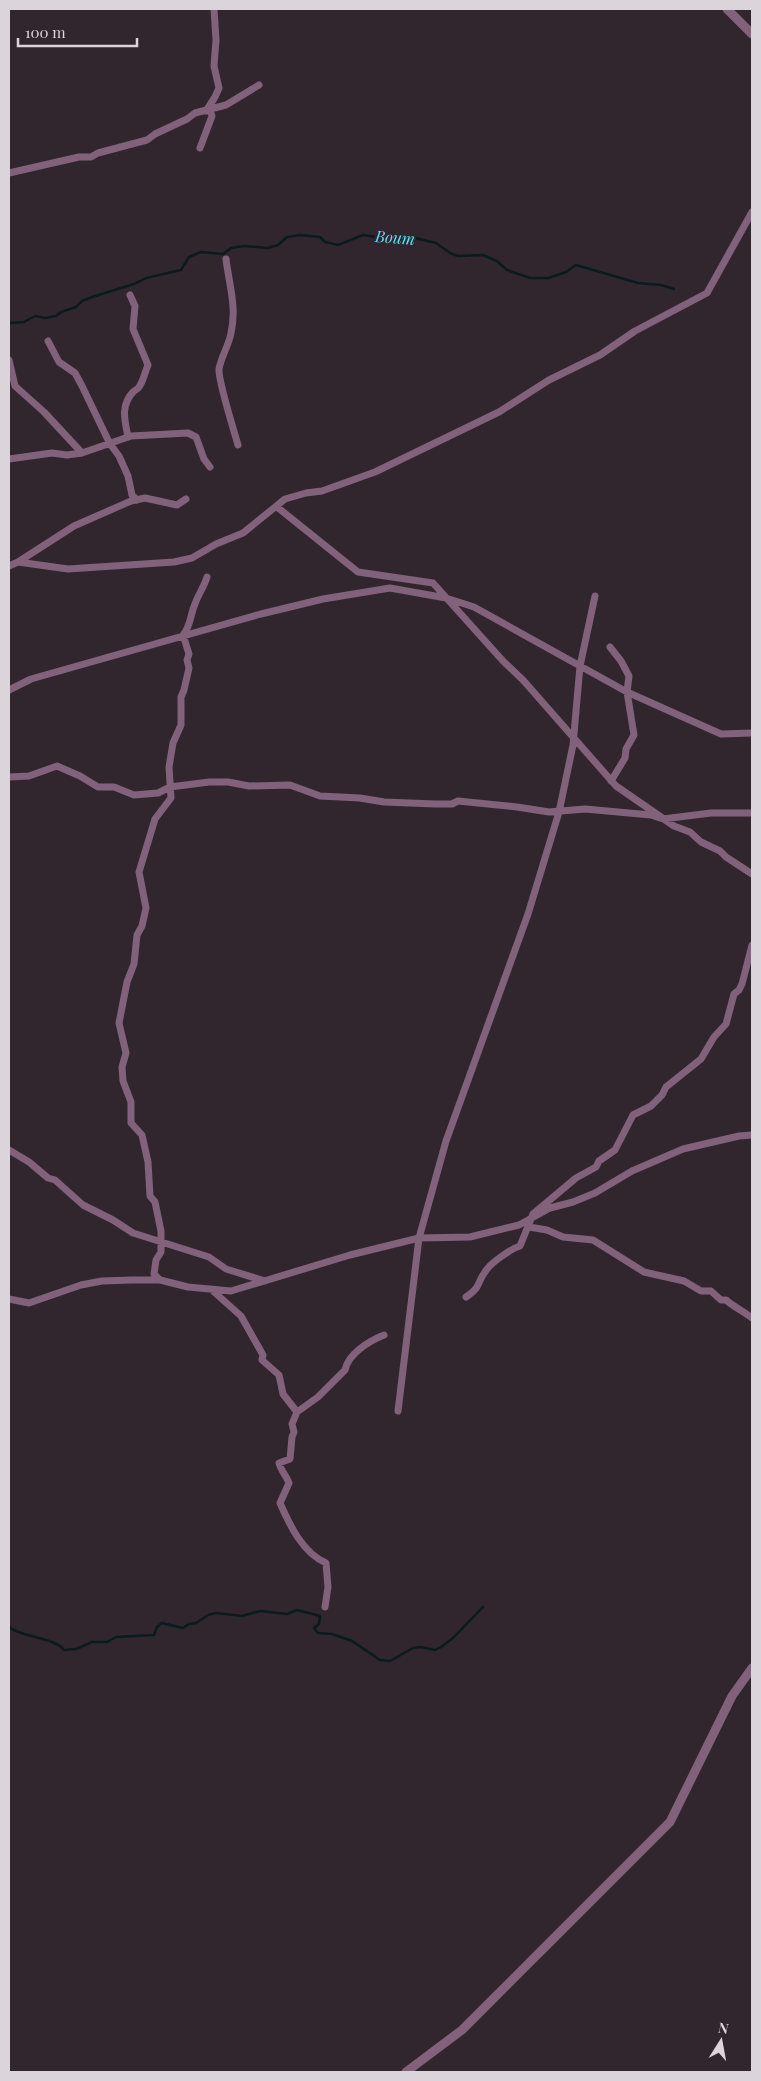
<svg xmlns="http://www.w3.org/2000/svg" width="761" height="2081" font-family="'Playfair Display',serif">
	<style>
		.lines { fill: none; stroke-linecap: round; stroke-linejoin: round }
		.stream { stroke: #091b1f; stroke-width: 2.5 }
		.minor { stroke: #82617b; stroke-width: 7 }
		.tertiary { stroke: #82617b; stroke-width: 9 }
		.labels { text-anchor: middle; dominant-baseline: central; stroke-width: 5; stroke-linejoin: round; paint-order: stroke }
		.water-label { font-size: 16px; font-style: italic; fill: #53e4fb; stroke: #31262e }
	</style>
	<rect width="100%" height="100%" fill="#31262e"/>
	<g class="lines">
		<path class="stream" d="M9 323 24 322 35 316 45 318 56 316 61 312 76 307 82 301 92 297 134 284 146 278 181 270 189 257 201 252 223 254 231 248 244 246 268 248 278 245 287 237 300 235 320 237 325 242 338 245 363 235 384 238H415L436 243 450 253 458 256 483 255 497 261 507 270 530 278H548L566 272 576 265 638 283 661 285 674 289
			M9 1627C23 1638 54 1637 64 1650L76 1649 92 1642H107L116 1637 154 1635 157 1627 162 1623 183 1628 189 1624 196 1623 208 1615 216 1613 242 1616 260 1611 287 1614 297 1610 320 1616 319 1624 314 1628 318 1633 332 1634 352 1641 380 1660 390 1661 413 1648 421 1647 435 1650 441 1647 453 1638 483 1607"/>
		<path class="minor" d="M206 111 215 97 219 88 214 66 216 40 214 9
			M200 148 212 116 210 110
			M9 173 79 157H91L98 153 147 140 155 134 187 119 195 113 226 105 259 85
			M226 259C229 284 237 307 231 333 229 345 221 357 219 369 218 380 234 431 238 445
			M48 341 59 362 75 373 82 386 110 444 119 456 128 476 132 495 137 500
			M9 360 15 386 44 412 82 453
			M128 437C125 421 120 406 133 392 135 390 138 389 139 387 143 382 145 372 148 365L133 329 135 306 130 295
			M9 459 52 453 67 455 82 453 131 436 188 433 196 437 204 459 210 467
			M277 507 358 572 433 583 503 661 523 680 616 786 674 826 690 832 701 842 720 851 726 857 752 874
			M18 562 74 526 131 501 145 498 177 505 186 499
			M9 566 18 562 68 569 174 562 192 558 216 544 243 533 285 499 306 493 322 491 375 472 499 412 549 380 600 355 635 331 707 293 752 212
			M610 647 621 661 629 676 627 692 634 735 626 749 625 758 611 781
			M9 690 31 679 261 614 323 599 390 588 446 598 474 607 627 692 721 734 752 733
			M9 777 29 776 57 766 80 776 98 787H114L134 795 158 793 170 787 209 782H228L249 786 290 785 320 796 360 798 384 802 435 804H452L458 801 517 807 549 812 585 809 651 815 663 819 711 813H752
			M9 1150 29 1162 48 1178 55 1180 83 1205 113 1220 133 1233 209 1257 226 1269 265 1281
			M529 1227 547 1230 563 1237 593 1240 644 1272 684 1281 701 1291H711L721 1300H726C734 1307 743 1311 752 1318
			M160 1280 154 1274 156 1260 161 1252V1231L155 1202 150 1196 148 1162 142 1135 131 1123V1102L123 1081 122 1067 126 1053 119 1023 127 982 134 964 137 935 142 926 146 908 139 872 155 819 171 798 169 767 173 743 181 725V697L184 690 189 668 187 660 189 654 183 635C191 626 190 615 195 604 198 595 204 587 207 577
			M213 1291 241 1316 263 1355 262 1360 279 1375 283 1394 297 1412 292 1424 294 1432 292 1437 290 1459 279 1463C281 1471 286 1475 289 1483L280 1503C290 1526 303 1553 326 1563L328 1587 325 1607
			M466 1297C482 1286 476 1284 485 1272 490 1263 511 1249 520 1246L533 1214 576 1178 596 1167 599 1161 615 1150 633 1115 651 1106 662 1095 666 1087 701 1059 714 1037 726 1024 734 994 739 990 742 984 752 945
			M9 1299 29 1303 81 1285 102 1281 132 1280H160L188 1287 231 1291 350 1255 419 1238 470 1237 519 1225 550 1208 573 1202 595 1193 632 1171 683 1149 739 1136 752 1135
			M398 1411 419 1238 446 1141 528 914 559 812 573 745 580 666 595 596
			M297 1412 318 1397 345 1370C348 1354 369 1341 384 1335"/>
		<path class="tertiary" d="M727 9 752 34
			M406 2072 462 2030 670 1822 732 1696 752 1668"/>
	</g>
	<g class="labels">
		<g class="water-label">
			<text transform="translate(395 237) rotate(4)">Boum</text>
		</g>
	</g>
	<rect width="761" height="2081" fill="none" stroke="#dbd4da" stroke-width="20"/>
	<g transform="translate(721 2041) rotate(11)" stroke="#31262e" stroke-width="4" paint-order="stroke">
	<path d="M0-4L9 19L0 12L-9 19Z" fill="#dbd4da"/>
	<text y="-8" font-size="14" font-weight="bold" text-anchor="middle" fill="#dbd4da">N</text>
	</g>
	<path d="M18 38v8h119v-8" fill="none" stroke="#dbd4da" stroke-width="2.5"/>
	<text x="25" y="38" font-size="15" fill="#dbd4da" stroke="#31262e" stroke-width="4" paint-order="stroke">100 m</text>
</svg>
